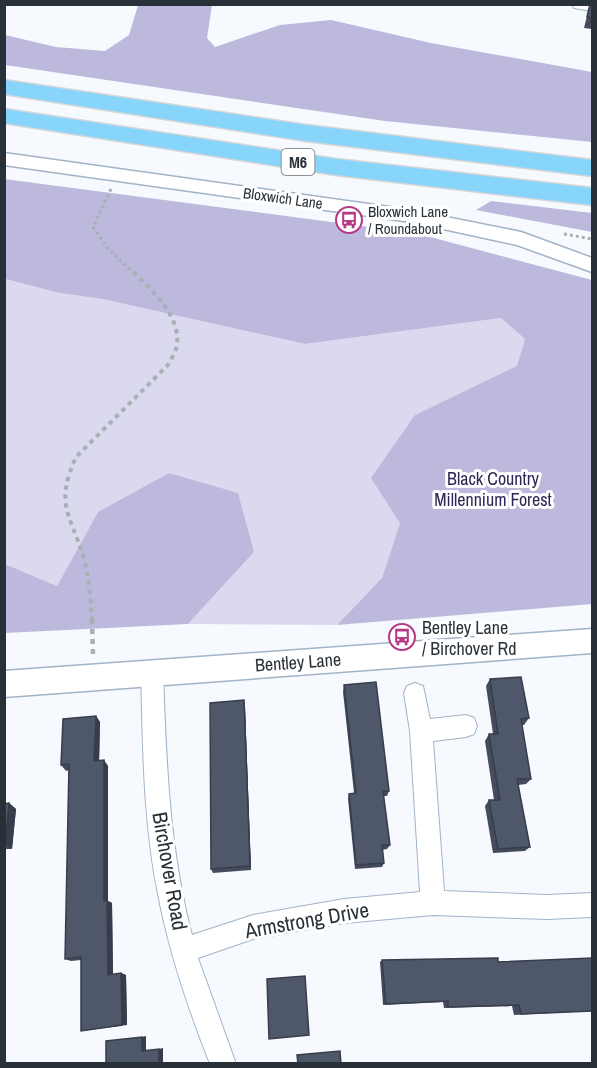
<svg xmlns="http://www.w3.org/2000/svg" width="597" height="1068" font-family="'Archivo Narrow',sans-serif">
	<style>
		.green { fill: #dad9f0 }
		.forest { fill: #bcb9dd }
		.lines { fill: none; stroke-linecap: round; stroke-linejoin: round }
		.minor-casing { stroke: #a1b3c6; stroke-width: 2 }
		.tertiary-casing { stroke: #a1b3c6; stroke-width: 3 }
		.motorway-casing { stroke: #d4d6d7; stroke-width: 3 }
		.path-far2 { stroke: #aaafb4; stroke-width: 3; stroke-dasharray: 3 3; stroke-linecap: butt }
		.path-far1 { stroke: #aaafb4; stroke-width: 4; stroke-dasharray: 4.5 4.5; stroke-linecap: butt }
		.path { stroke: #aaafb4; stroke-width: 4.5; stroke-dasharray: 5 5; stroke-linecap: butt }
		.minor { fill: #fff; fill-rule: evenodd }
		.tertiary { fill: #fff; fill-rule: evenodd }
		.motorway { fill: #88d5fc; fill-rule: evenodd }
		.wall { fill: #444b5c }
		.shaded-wall { fill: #373d4b }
		.building { fill: #4f576b; stroke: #373d4b; stroke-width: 1.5 }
		.labels { text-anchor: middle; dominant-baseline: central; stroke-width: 6; stroke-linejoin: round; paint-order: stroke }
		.far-street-label { font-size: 15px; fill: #293138; stroke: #fff }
		.far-poi-label { font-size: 15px; fill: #293138; stroke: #fff; text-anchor: start }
		.shield { fill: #fff; stroke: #696f74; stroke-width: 1.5 }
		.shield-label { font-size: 16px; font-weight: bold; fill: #293138 }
		.park-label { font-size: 18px; fill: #2f2655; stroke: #fff }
		.poi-label { font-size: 18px; fill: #293138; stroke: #fff; text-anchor: start }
		.street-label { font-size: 18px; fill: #293138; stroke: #fff }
		.near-street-label { font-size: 21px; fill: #293138; stroke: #fff }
	</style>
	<rect width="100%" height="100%" fill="#f6fafe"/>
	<path class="green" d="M4 279 59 293 102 299 305 344 501 318 525 339 517 367 415 415 400 523 382 578 337 625 188 624 254 552 98 512 57 586 5 564Z"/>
	<path class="forest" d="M138 5H212L207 38 215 47 280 25 331 20 431 43 592 72V142L385 121 5 65V35L56 47 105 51 129 35Z
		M4 179 415 233 592 280V604L337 625 382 578 400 523 371 478 415 415 517 366 525 339 501 318 305 344 102 299 59 293 5 279Z
		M491 201 592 213V232L476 210Z
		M169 473 238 493 254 552 188 624 5 633V564L57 586 98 512Z"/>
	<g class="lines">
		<defs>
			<path id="minor" d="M572 4H592V11L574 8Z
				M152 661 160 664 163 671C166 760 169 848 192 935L253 915 344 899 420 892 410 731 404 693 407 686 415 683 423 686 430 719 466 715 474 718 477 726 474 734 466 737 433 741 444 891 547 895 592 893V917L547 919 433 915 344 923 253 939 198 958 236 1064H210C188 1008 169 952 158 894 143 821 143 745 141 671L144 664Z"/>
			<path id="tertiary" d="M4 153 411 210 521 232 592 258V272L517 245 411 222 4 165Z
				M592 629V653L4 697V671Z"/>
			<path id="motorway" d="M4 80 306 125 592 160V176L306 141 4 94Z
				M4 109 336 159 592 188V205L336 175 4 123Z"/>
		</defs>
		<use href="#minor" class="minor-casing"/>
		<use href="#tertiary" class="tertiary-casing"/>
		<use href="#motorway" class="motorway-casing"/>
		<path class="path-far2" d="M111 189 93 227 109 250 133 272
			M564 234 592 239"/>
		<path class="path-far1" d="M92 621C91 599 89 576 83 555 69 512 55 504 76 457L167 366C170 361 174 355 176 349 184 318 151 289 131 270"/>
		<path class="path" d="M92 619 93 655"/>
		<use href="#minor" class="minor"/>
		<use href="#tertiary" class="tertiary"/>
		<use href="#motorway" class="motorway"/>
	</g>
	<path class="wall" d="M590 4H592V29L584 28Z
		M490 679 529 718 524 725H522L531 779 526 784 518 785 530 847 525 851 493 853 485 806 489 800H494L485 741 489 734H493L486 686Z
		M344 685 389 791 387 796H383L390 845 387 849 382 850 384 863 382 867 355 869 348 799 349 794 354 793 343 692Z
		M245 707 251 870 213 873 211 869Z
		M96 716 100 722 99 760 108 766V901L112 903 113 974 121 973 126 975 127 1025 81 1031V960L71 961 65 959 69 770 66 771 61 765Z
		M9 803 16 809 12 849H4V804Z
		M382 960 498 962 592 1011 514 1015 512 1006 444 1008 443 1002 383 1005 380 962Z"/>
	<path class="shaded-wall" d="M244 700 245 707 251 870 250 866Z
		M96 716 100 722 99 767 94 761Z
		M104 760 108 766V901L112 903 113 976 108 975 104 901Z
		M9 803 16 809 12 849 5 845Z
		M121 973 126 975 127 1025H122Z
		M146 1036V1051H142V1037Z
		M163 1048V1064H159V1049Z"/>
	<path class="building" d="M590 4H592V18L587 17Z
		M521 677 529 718 521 719 531 779H517L530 847 498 849 489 800H500L489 734H498L490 679Z
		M376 682 389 791H383L390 845H382L384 863 356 865 349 794 356 793 344 685Z
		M244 700 250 866 211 869 210 703Z
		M96 716 94 761 104 760V901L107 900 108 975 121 973 122 1025 81 1031V957L65 959 69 764 61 765 63 719Z
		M9 803 5 845H4V804Z
		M498 958V962L592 958V1011L521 1014 519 1005 448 1007V1001L386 1004 382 960Z
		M305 976 309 1035 269 1039 267 979Z
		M142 1037V1051L159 1049V1064H106V1041Z
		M340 1051 341 1064H298L297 1055Z"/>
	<defs>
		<symbol id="bus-ring" viewBox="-11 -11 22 22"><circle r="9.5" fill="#fff" stroke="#b53785" stroke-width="1.5"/><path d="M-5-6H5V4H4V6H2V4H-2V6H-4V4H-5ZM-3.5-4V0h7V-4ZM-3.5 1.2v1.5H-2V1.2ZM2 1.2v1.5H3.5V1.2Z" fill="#b53785"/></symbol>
	</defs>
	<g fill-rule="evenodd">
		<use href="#bus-ring" x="334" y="205" width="30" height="30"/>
		<use href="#bus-ring" x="387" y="622" width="30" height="30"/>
	</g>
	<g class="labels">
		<g class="far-street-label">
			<text transform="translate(283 198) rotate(8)">Bloxwich Lane</text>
		</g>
		<g class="far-poi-label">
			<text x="368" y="211">Bloxwich Lane<tspan x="368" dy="17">/ Roundabout</tspan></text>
		</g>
		<rect class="shield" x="281.5" y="149" width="33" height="26" rx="4.5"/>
		<g class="shield-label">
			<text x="298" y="162">M6</text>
		</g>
		<g class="park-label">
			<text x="493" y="478">Black Country<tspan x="493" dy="21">Millennium Forest</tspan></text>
		</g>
		<g class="poi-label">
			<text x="422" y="627">Bentley Lane<tspan x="422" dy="21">/ Birchover Rd</tspan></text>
		</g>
		<g class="street-label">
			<text transform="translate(298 662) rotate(-4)">Bentley Lane</text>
		</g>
		<g class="near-street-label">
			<text transform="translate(170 871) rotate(80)">Birchover Road</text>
			<text transform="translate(307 920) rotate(-10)">Armstrong Drive</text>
		</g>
	</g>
	<rect width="597" height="1068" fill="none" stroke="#293138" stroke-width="12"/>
</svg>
